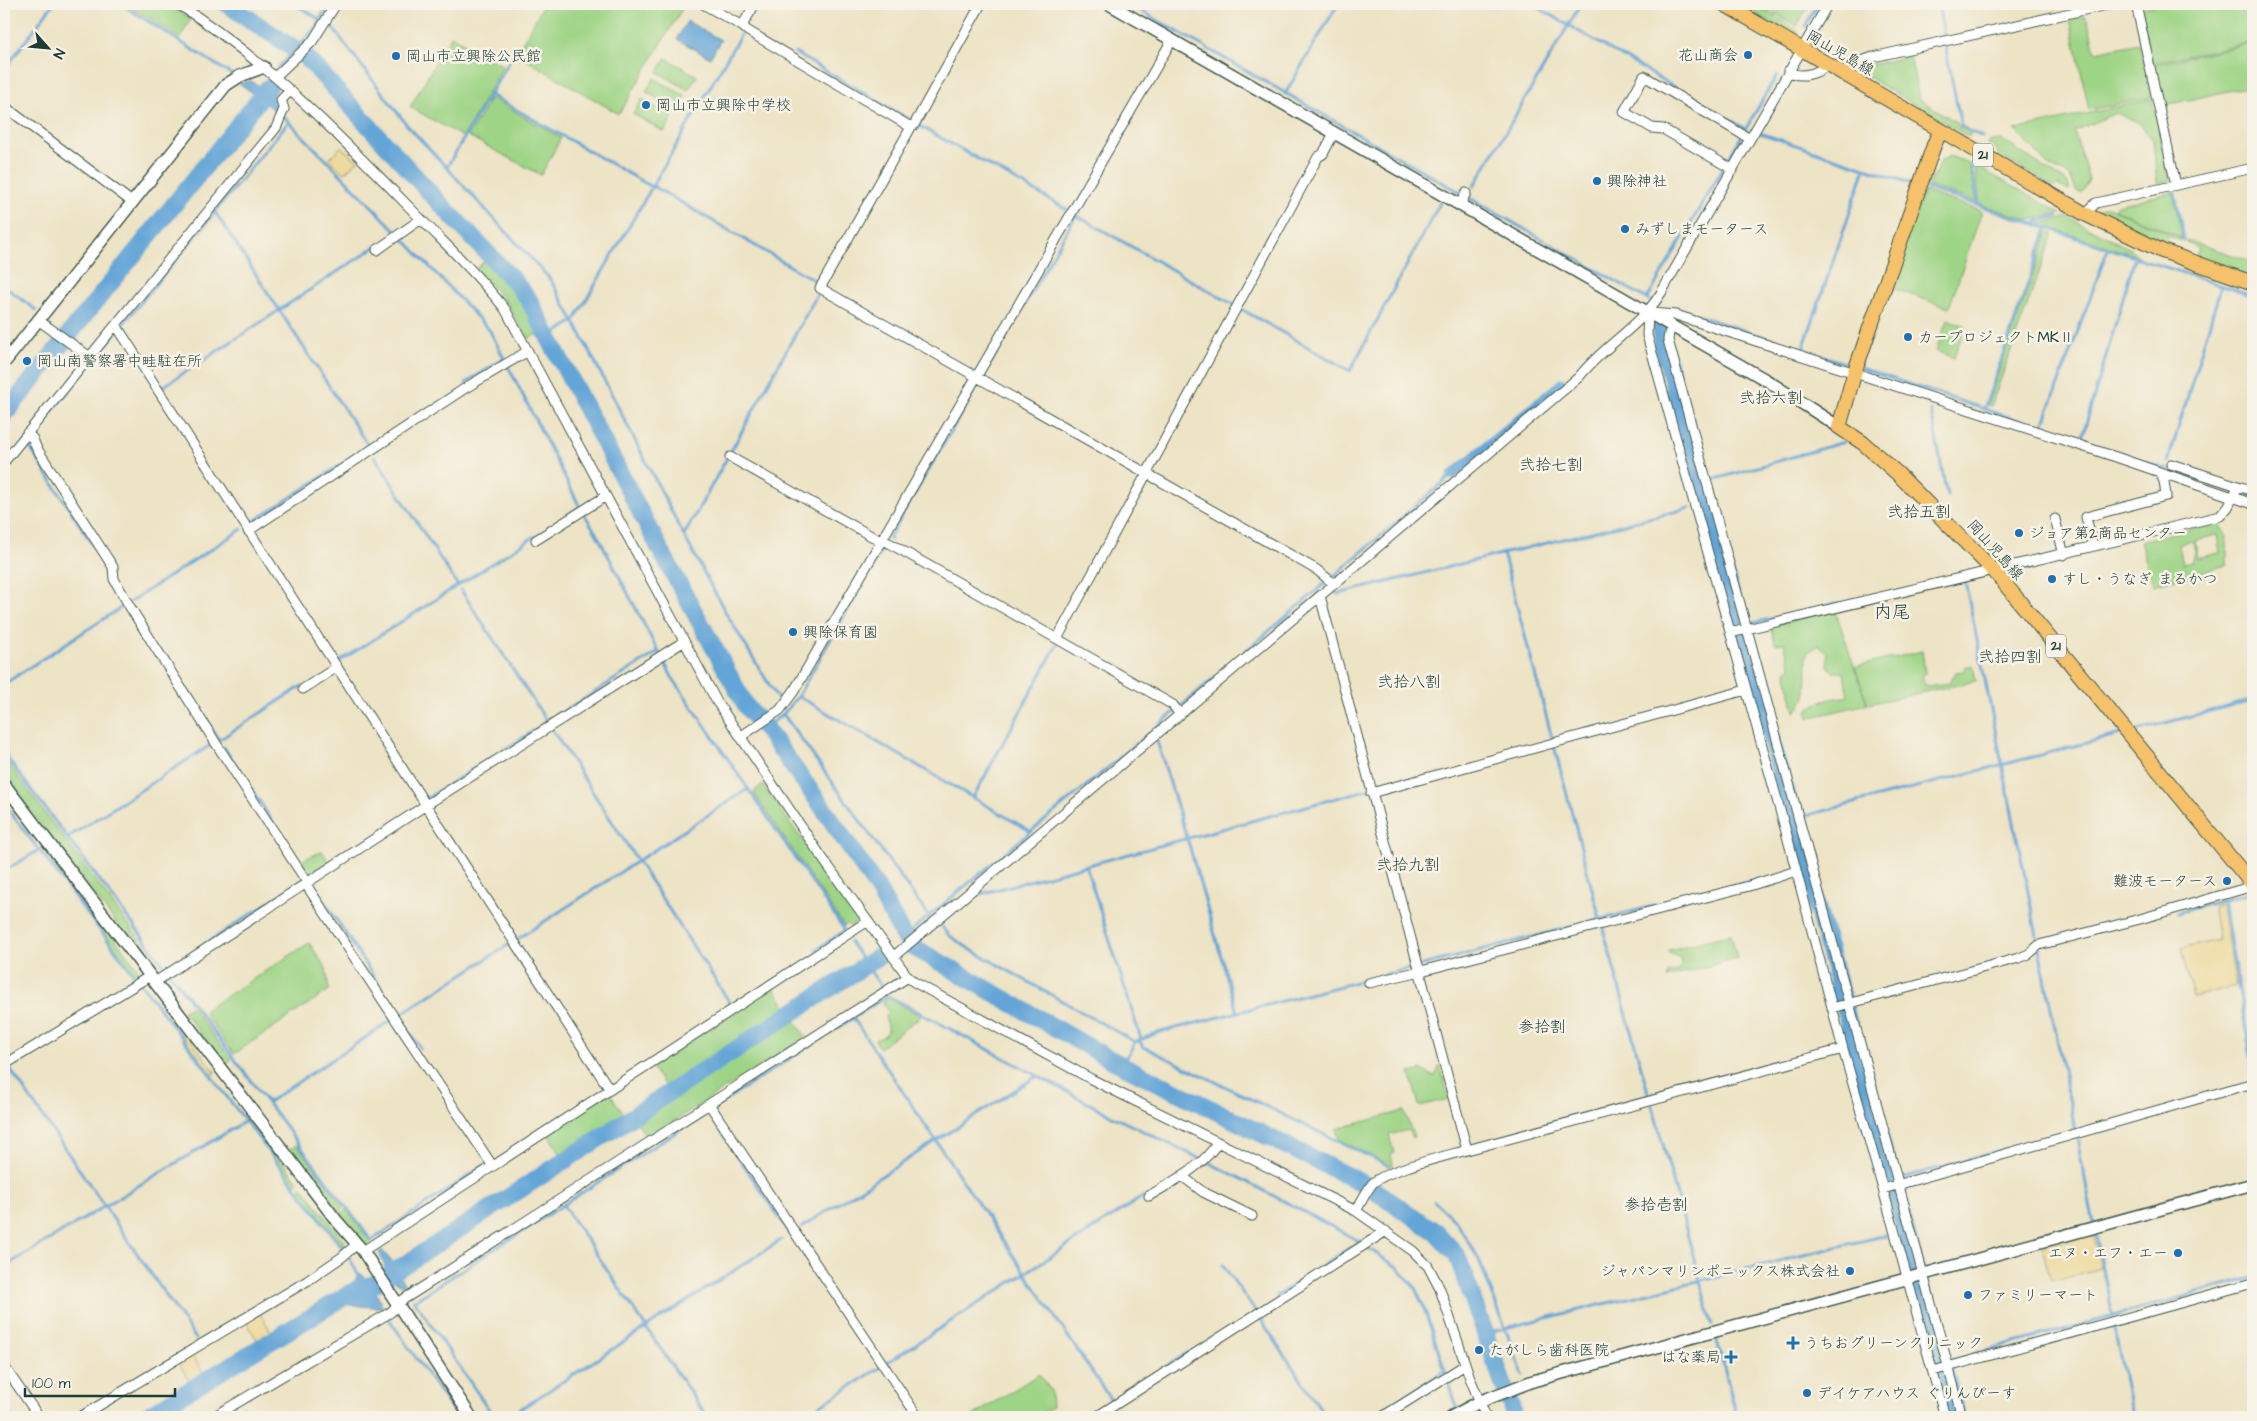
<svg xmlns="http://www.w3.org/2000/svg" width="2257" height="1421" font-family="'Architects Daughter','Klee One',sans-serif">
	<style>
		.green { fill: #9ed485; stroke: #5e885c; fill-rule: evenodd }
		.sand { fill: #eeda9e; stroke: #868c69 }
		.water { fill: #63a5d7; stroke: #417186 }
		.lines { fill: none; stroke-linecap: round; stroke-linejoin: round }
		.stream { stroke: #63a5d7; stroke-width: 3 }
		.canal { stroke: #63a5d7; stroke-width: 10 }
		.river { stroke: #63a5d7; stroke-width: 18 }
		.minor-casing { stroke: #3e564a; stroke-width: 11 }
		.tertiary-casing { stroke: #3e564a; stroke-width: 14 }
		.primary-casing { stroke: #3e564a; stroke-width: 16 }
		.minor { stroke: #fff; stroke-width: 9 }
		.tertiary { stroke: #fff; stroke-width: 11 }
		.primary { stroke: #f5c16b; stroke-width: 14 }
		.poi-dot { fill: #1f6fb2; stroke: #f7f3e8; stroke-width: 2 }
		.labels { text-anchor: middle; dominant-baseline: central; stroke-width: 5; stroke-linejoin: round; paint-order: stroke }
		.shield { fill: #f7f3e8; stroke: #60746a; stroke-width: 1 }
		.shield-label { font-size: 14px; font-weight: bold; fill: #1f3d34 }
		.street-label { font-size: 15px; fill: #1f3d34; stroke: #f7f3e8 }
		.poi-label { font-size: 15px; fill: #1f3d34; stroke: #f7f3e8; text-anchor: start }
		.neighbourhood-label { font-size: 16px; fill: #1f3d34; stroke: #f7f3e8 }
		.quarter-label { font-size: 18px; fill: #1f3d34; stroke: #f7f3e8 }
	</style>
	<rect width="100%" height="100%" fill="#f7f3e8"/>
	<filter id="ink" filterUnits="userSpaceOnUse"><feTurbulence type="fractalNoise" baseFrequency=".02" numOctaves="2"/><feDisplacementMap in="SourceGraphic" scale="10" xChannelSelector="R" yChannelSelector="G"/><feConvolveMatrix kernelMatrix="1 2 1 2 8 2 1 2 1" color-interpolation-filters="sRGB"/></filter>
	<filter id="wash" filterUnits="userSpaceOnUse"><feTurbulence type="fractalNoise" baseFrequency=".0096" numOctaves="4" result="noise"/><feDisplacementMap in="SourceGraphic" scale="20" xChannelSelector="R" yChannelSelector="G"/><feGaussianBlur stdDeviation="1.12" result="paint"/><feColorMatrix in="noise" values="0 0 0 0 0 0 0 0 0 0 0 0 0 0 0 0 0 1.4 0 .05"/><feComposite in="paint" operator="in"/></filter>
	<g filter="url(#wash)">
		<rect width="100%" height="100%" fill="#ede3c5"/>
		<path class="green" d="M126 4H166L191 19 180 38Z
			M544 4H685L619 114 516 54Z
			M1739 4H1755L1798 31 1794 35Z
			M1757 4H1810L1797 26Z
			M2159 4H2253V42L2152 63 2141 12 2143 8Z
			M2085 16C2092 26 2090 40 2096 52L2139 43 2152 97 2089 110 2070 19Z
			M451 36 503 66 463 137 410 107Z
			M2253 43V96L2251 86 2161 106 2152 65Z
			M1910 56 1919 99 1956 122 1959 127 1971 133 1969 137 1861 73V67Z
			M666 58 697 76 688 90 658 72Z
			M654 78 685 96 677 110 646 92Z
			M491 98 561 138 541 175 468 136Z
			M642 99 673 117 664 132 633 114Z
			M2152 99 2170 181 2157 183 2153 140 2138 122 2116 113 2074 131 2089 180 2081 193 2076 191 2070 176 2049 166 2015 130Z
			M2002 140 2067 182 2070 189 2069 191 2058 185 2055 188 1997 154 1998 150 1988 144 1991 141Z
			M1949 156 1969 163 1977 202 1928 186 1941 161Z
			M1976 166 2061 213 2030 220 1980 204 1975 168Z
			M1924 191 1982 211 1949 308 1894 289 1889 299 1887 298Z
			M2173 192 2182 238 2114 209 2117 205Z
			M2108 207 2182 239 2181 241 2168 236 2164 245 2097 214 2099 209Z
			M2067 217 2132 250 2138 256 2039 224Z
			M2048 232 2053 234 1991 406 1987 405Z
			M2187 240 2253 262V277L2195 258 2199 248 2186 243Z
			M487 258 514 287 542 331 528 339 506 302 476 269Z
			M1947 319 1965 326 1954 358 1936 351Z
			M2215 523C2230 529 2227 551 2227 565L2153 585 2140 541ZM2217 535 2220 553 2198 558 2195 540ZM2188 541 2193 542 2195 552 2192 562 2183 564 2179 545Z
			M1835 610 1867 704 1808 718 1807 712C1818 698 1832 700 1848 696L1844 672H1833L1828 666 1827 652 1819 645 1807 653C1805 673 1812 699 1795 712L1786 671 1791 668 1784 643 1775 644 1771 625Z
			M1922 651 1925 673 1922 677 1926 686 1950 683 1956 672 1963 671 1965 667 1973 665 1976 681 1868 704 1855 667Z
			M4 761H6L163 971 158 975 155 974 4 777Z
			M763 785 860 921 850 927 847 924 844 926 754 793V791Z
			M45 845 140 972 141 978 138 979 41 848Z
			M322 851 329 861 310 874 301 861Z
			M1731 934 1737 958 1667 978 1668 973 1679 970 1681 964 1680 958 1669 953V950Z
			M309 943 326 968 329 990 234 1054 205 1014V1010Z
			M774 988 788 1010 667 1089 651 1066Z
			M888 998 921 1016 880 1048 875 1040 884 1036 888 1031 885 1016 888 1012 883 1002Z
			M191 1006 231 1059 226 1065 183 1012Z
			M794 1019 806 1037 647 1138 635 1119Z
			M1849 1036 1878 1143 1876 1145 1873 1144C1866 1119 1843 1060 1849 1036Z
			M1440 1065 1449 1099 1419 1106 1410 1073 1423 1070 1430 1075 1435 1076Z
			M610 1093 624 1115 562 1156 547 1133Z
			M1404 1111 1414 1137 1412 1138 1408 1130 1389 1135 1394 1153 1391 1154 1393 1165 1391 1166 1339 1140 1336 1129Z
			M248 1117 250 1118 298 1182 295 1186 245 1119Z
			M297 1145 343 1206 340 1212H337L289 1150Z
			M300 1187 303 1188 345 1242 344 1247 298 1189Z
			M346 1209 371 1242 364 1246 341 1214Z
			M1039 1374 1051 1391 1052 1407 1036 1417H971Z"/>
		<path class="sand" d="M341 147 358 161 344 173 329 159Z
			M2221 904 2236 986 2193 997 2181 949 2218 940 2213 910 2214 906Z
			M166 1014H171L215 1072 213 1075Z
			M2092 1234 2101 1268 2051 1281 2042 1247Z
			M260 1313 271 1332 257 1340 246 1321Z
			M192 1354 203 1373 190 1382 178 1362Z"/>
		<path class="water" d="M687 21 721 40 710 58 677 39Z
			M251 81 261 87 267 84 271 88 269 94 278 105 277 112 239 83Z
			M382 1250 401 1272 400 1276 405 1285 403 1286 392 1279 375 1290 383 1308 339 1304 336 1297 353 1285 358 1274 360 1273 370 1282 386 1269 379 1252Z"/>
		<g class="lines">
			<path class="stream" d="M121 4 234 76
				M295 4 332 27 407 125 550 279 576 325 682 532 726 613 779 701
				M1129 4 1649 300
				M1532 4 1746 129
				M1938 4 1944 35
				M1805 26 1818 4
				M1945 45 1961 126 1982 137
				M795 53 910 120
				M279 67 315 28 329 4
				M4 70 53 4
				M1790 79 1798 78
				M489 94 652 187
				M1285 94 1338 4
				M283 116 397 232 490 331 580 507 599 538 659 653
				M918 125 1070 211
				M1760 133 1913 184
				M447 167 513 55
				M1971 167 1979 205
				M653 186 819 283
				M1474 186 1581 4
				M1926 188 2253 296
				M2174 189 2184 240
				M215 212 369 447
				M1076 215 1350 371 1441 201
				M2036 225 2038 221 2058 216
				M4 286 36 310
				M1647 299 1777 75
				M1672 307 1854 366
				M68 335 81 345
				M549 337 574 321 741 34
				M1803 349 1865 168
				M1860 368 2096 446
				M984 375 1106 163
				M466 383 503 359
				M160 387 161 388 375 247
				M1984 409 2047 229
				M1931 411 1947 496
				M2042 428 2108 249
				M2081 441 2135 257
				M27 443 106 566
				M732 454 730 453 819 291
				M2125 456 2253 497
				M375 457 458 586
				M2168 462 2221 286
				M4 470 289 121
				M1702 483 1844 442
				M1704 503 1707 502
				M566 516 580 507
				M248 525 419 414
				M684 535 727 458
				M891 540 889 538 979 383
				M1503 553 1600 919
				M1323 571 1334 576
				M1963 571 2038 941
				M461 590 548 723
				M1334 591 1338 594 1690 508
				M130 602 242 529
				M1740 626 1839 603
				M662 658 672 677 845 931
				M337 663 535 536
				M1753 683H1755
				M4 684 125 605
				M188 691 219 740
				M798 696 1032 832
				M783 714 930 918
				M551 728 732 1006
				M765 728 783 714 798 696 885 545
				M2134 731 2253 700
				M219 740 302 686
				M1157 741 1187 838 1237 1012
				M224 747 420 1048
				M4 748 8 759
				M4 759H8L372 1241
				M973 798 1059 641
				M426 799 658 652
				M4 804 343 1249
				M1793 819 2121 734
				M67 838 212 744
				M1086 866 1141 1039
				M1803 867 1806 866
				M4 871 39 850
				M973 896 1407 779
				M2223 901 2253 1067
				M2177 913 2246 894
				M1602 925 1649 1096
				M942 927 950 936 968 948 1135 1042
				M904 937 1151 732 1452 475
				M516 940 748 789
				M850 942 887 995 1114 1117 1238 1177 1361 1242
				M2039 948 2094 1224
				M816 950 844 931
				M167 969 317 871
				M398 1016 511 943
				M853 1018 1113 1403
				M1138 1040 1144 1047 1389 1166
				M1853 1049 1855 1048
				M1122 1065 1135 1042 1157 1033 1755 880
				M8 1066 196 1339
				M268 1102 392 1020
				M1652 1104 1712 1325
				M708 1112 789 1232
				M1892 1181 2050 1137
				M1375 1190 1377 1187
				M1434 1201 1457 1223 1479 1260 1523 1375
				M563 1205 707 1417
				M802 1227 1037 1076
				M1903 1231 1906 1230
				M2095 1231 2113 1317
				M792 1237 806 1257
				M372 1240 487 1164
				M1368 1248 1397 1267 1414 1286 1423 1305 1458 1410
				M350 1259 359 1276
				M1223 1265 1255 1311
				M4 1267 244 1122
				M403 1284 410 1295
				M1277 1296 1360 1241
				M414 1300 494 1417
				M414 1301 887 996
				M1259 1317 1326 1417
				M389 1319 457 1417
				M2114 1326 2132 1417
				M1485 1333 1886 1235
				M1716 1337 1737 1417
				M888 1362 1144 1196
				M1942 1363 2253 1278
				M243 1407 251 1417
				M1117 1409 1123 1417
				M1953 1414 1955 1413
				M508 1417 781 1240
				M802 1417 881 1367
				M1087 1417 1189 1352
				M1372 1417 1445 1371"/>
			<path class="canal" d="M1452 475 1562 383"/>
			<path class="river" d="M227 4 306 57 431 194 513 280 529 300 662 553 746 706 765 728 821 805 876 886 904 937 913 947 1110 1059 1366 1185 1436 1232 1457 1255 1515 1417
				M1661 326 1662 342 1957 1417
				M4 415 269 87
				M145 1417 359 1288 375 1284 881 955"/>
		</g>
	</g>
	<g filter="url(#ink)">
		<g class="lines">
			<defs>
				<path id="minor" d="M178 4C267 61 341 137 414 212 444 243 478 274 505 309L717 702 823 859 908 977 914 982 1091 1079 1356 1211 1413 1251 1428 1266 1440 1289 1470 1378 1486 1417
					M703 4 742 26
					M755 4 742 26 748 31 909 126
					M981 4 914 125 909 126 910 129 820 288 1317 570 1334 584
					M2136 4 2176 185
					M1788 71C1800 79 1818 74 1828 64
					M1845 74 1851 65 1873 57 2111 4
					M276 76 312 42 336 4
					M4 106 132 202
					M1732 169 1663 129 1652 128 1624 112 1644 76 1750 139
					M1460 205 1466 193
					M2085 214 2096 203 2253 168
					M377 250 421 219
					M1648 313 1647 335 1785 828 1843 1049 1883 1189 1945 1417
					M1650 313 1676 315 1765 344 2116 457 2253 504
					M38 320 90 357
					M116 325 610 1090
					M1669 333 1668 340 1962 1417
					M27 433 33 439 36 447 113 567 114 579 130 607 217 745 307 882
					M730 457 875 538 889 543 1173 705 1180 715
					M4 462 276 128 284 109 281 100 290 91
					M2171 464 2253 491
					M2055 519 2064 555
					M248 531 467 387 528 351
					M536 540 606 496
					M2093 546 2086 517 2166 496 2164 481 2159 472
					M1320 596 1467 1150
					M1730 633 2220 516 2228 507 2238 487
					M1057 639 1318 157 1323 154 1334 133
					M303 689 337 667
					M740 737 780 710 794 691 1172 40
					M1371 793 1746 690
					M305 883 492 1165
					M893 957 1579 377C1603 346 1640 327 1661 293L1828 4
					M155 982 426 805 683 642
					M1369 983 1425 970 1749 886 1796 871
					M1832 1008 2019 958 2029 954 2039 945 2140 919 2253 886
					M4 1065 150 976
					M709 1104 918 1417
					M1182 1176 1203 1192 1252 1216
					M1883 1189 2253 1083
					M1149 1196C1173 1181 1203 1167 1218 1142
					M1356 1211C1361 1202 1366 1192 1372 1184 1385 1170 1446 1156 1467 1150L1843 1049
					M363 1251 868 921
					M4 1366 39 1417
					M1933 1371 2253 1283
					M80 1417 307 1281 342 1257 357 1244
					M213 1417 391 1312 401 1301 908 977
					M1096 1417 1386 1231
					M1382 1417 1465 1365"/>
				<path id="tertiary" d="M1109 4 1766 380 1839 427
					M4 363 226 85 240 76 264 67
					M4 784 336 1220 363 1251 471 1417
					M1451 1417 1479 1402 1533 1381 2253 1184"/>
				<path id="primary" d="M1724 4 2085 214 2162 251 2253 283
					M1941 130 1934 145 1855 371 1839 427 1863 443 1898 474 1995 572 2253 885"/>
			</defs>
			<use href="#minor" class="minor-casing"/>
			<use href="#tertiary" class="tertiary-casing"/>
			<use href="#primary" class="primary-casing"/>
			<use href="#minor" class="minor"/>
			<use href="#tertiary" class="tertiary"/>
			<use href="#primary" class="primary"/>
		</g>
	</g>
	<g class="poi-dot">
		<circle cx="1748" cy="55" r="5"/>
		<circle cx="396" cy="56" r="5"/>
		<circle cx="646" cy="105" r="5"/>
		<circle cx="1597" cy="181" r="5"/>
		<circle cx="1625" cy="229" r="5"/>
		<circle cx="1908" cy="337" r="5"/>
		<circle cx="27" cy="361" r="5"/>
		<circle cx="2019" cy="533" r="5"/>
		<circle cx="2052" cy="579" r="5"/>
		<circle cx="793" cy="632" r="5"/>
		<circle cx="2227" cy="881" r="5"/>
		<circle cx="2178" cy="1253" r="5"/>
		<circle cx="1850" cy="1271" r="5"/>
		<circle cx="1968" cy="1295" r="5"/>
		<path d="M1790.5 1335.5h5v5h5v5h-5v5h-5v-5h-5v-5h5z"/>
		<circle cx="1479" cy="1350" r="5"/>
		<path d="M1728.5 1349.5h5v5h5v5h-5v5h-5v-5h-5v-5h5z"/>
		<circle cx="1807" cy="1393" r="5"/>
	</g>
	<g class="labels">
		<g class="shield">
			<rect x="1973" y="143.5" width="20" height="23" rx="4"/>
			<rect x="2046" y="634.5" width="20" height="23" rx="4"/>
		</g>
		<g class="shield-label">
			<text x="1983" y="155">21</text>
			<text x="2056" y="646">21</text>
		</g>
		<g class="street-label">
			<text transform="translate(1840 53) rotate(30)">岡山児島線</text>
			<text transform="translate(1995 550) rotate(48)">岡山児島線</text>
		</g>
		<g class="poi-label">
			<text x="1738" y="55" text-anchor="end">花山商会</text>
			<text x="406" y="56">岡山市立興除公民館</text>
			<text x="656" y="105">岡山市立興除中学校</text>
			<text x="1607" y="181">興除神社</text>
			<text x="1635" y="229">みずしまモータース</text>
			<text x="1918" y="337">カープロジェクトMKⅡ</text>
			<text x="37" y="361">岡山南警察署中畦駐在所</text>
			<text x="2029" y="533">ジョア第2商品センター</text>
			<text x="2062" y="579">すし・うなぎ まるかつ</text>
			<text x="803" y="632">興除保育園</text>
			<text x="2217" y="881" text-anchor="end">難波モータース</text>
			<text x="2168" y="1253" text-anchor="end">エヌ・エフ・エー</text>
			<text x="1840" y="1271" text-anchor="end">ジャパンマリンポニックス株式会社</text>
			<text x="1978" y="1295">ファミリーマート</text>
			<text x="1804" y="1343">うちおグリーンクリニック</text>
			<text x="1489" y="1350">たがしら歯科医院</text>
			<text x="1721" y="1357" text-anchor="end">はな薬局</text>
			<text x="1817" y="1393">デイケアハウス ぐりんぴーす</text>
		</g>
		<g class="neighbourhood-label">
			<text x="1771" y="398">弐拾六割</text>
			<text x="1551" y="465">弐拾七割</text>
			<text x="1919" y="512">弐拾五割</text>
			<text x="2010" y="657">弐拾四割</text>
			<text x="1409" y="682">弐拾八割</text>
			<text x="1408" y="865">弐拾九割</text>
			<text x="1542" y="1027">参拾割</text>
			<text x="1656" y="1205">参拾壱割</text>
		</g>
		<g class="quarter-label">
			<text x="1892" y="612">内尾</text>
		</g>
	</g>
	<rect width="2257" height="1421" fill="none" stroke="#f7f3e8" stroke-width="20"/>
	<g transform="translate(48 48) rotate(117)" stroke="#f7f3e8" stroke-width="4" paint-order="stroke">
	<path d="M0-4L9 19L0 12L-9 19Z" fill="#1f3d34"/>
	<text y="-8" font-size="14" font-weight="bold" text-anchor="middle" fill="#1f3d34">N</text>
	</g>
	<path d="M25 1388v8h150v-8" fill="none" stroke="#1f3d34" stroke-width="2.5"/>
	<text x="32" y="1388" font-size="15" fill="#1f3d34" stroke="#f7f3e8" stroke-width="4" paint-order="stroke">100 m</text>
</svg>
